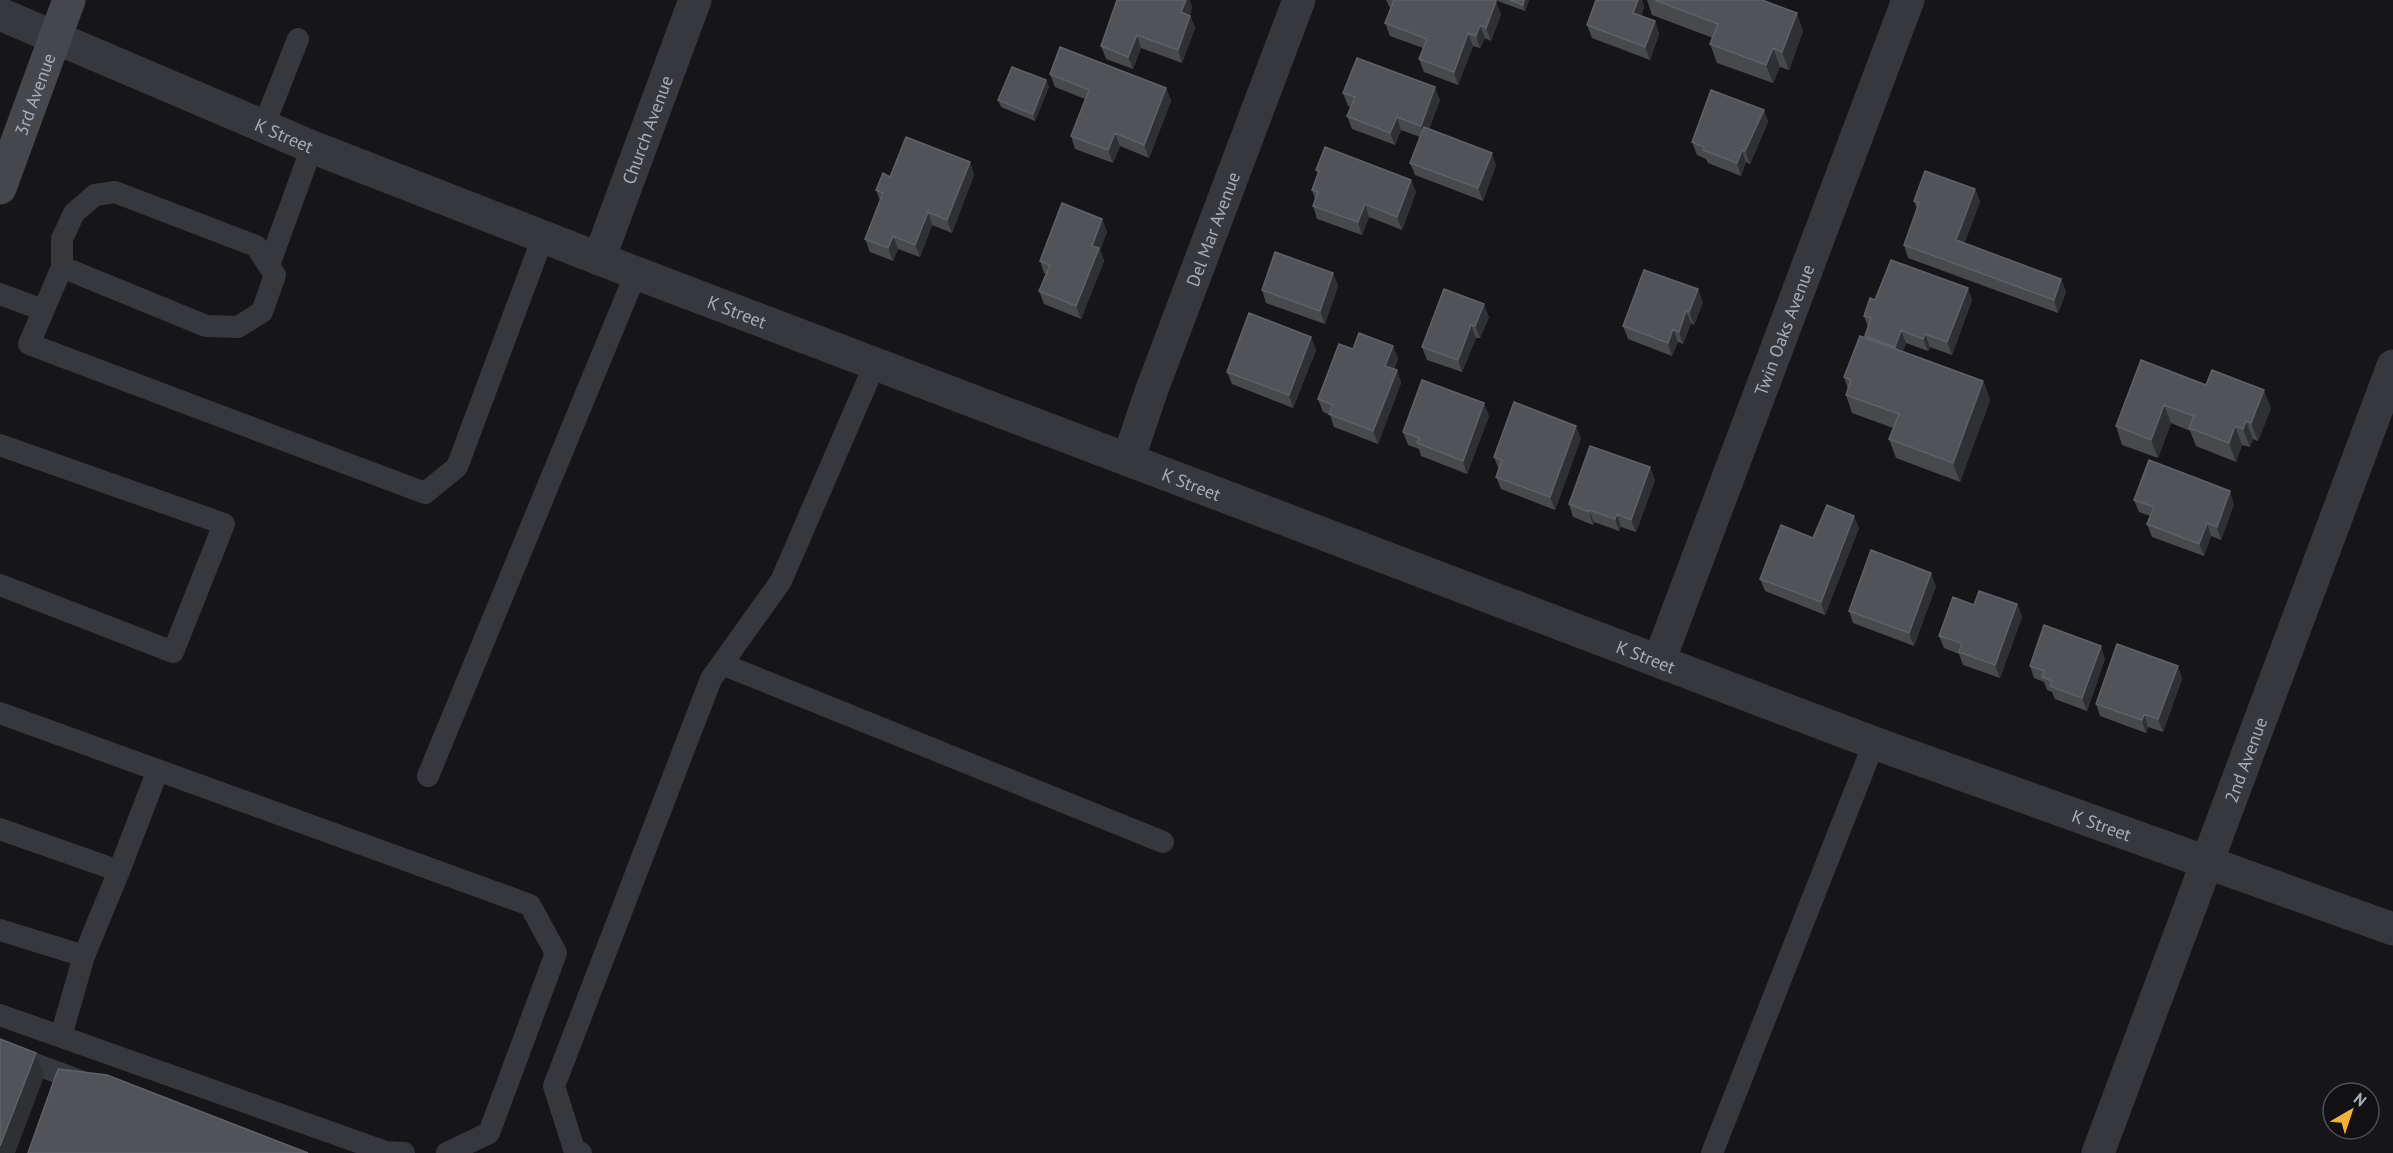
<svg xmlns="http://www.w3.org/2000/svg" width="2393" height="1153" font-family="'PT Sans',sans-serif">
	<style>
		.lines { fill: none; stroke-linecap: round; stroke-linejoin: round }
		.service { stroke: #37383d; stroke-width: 22 }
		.minor { stroke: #37383d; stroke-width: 33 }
		.tertiary { stroke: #37383d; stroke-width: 33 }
		.secondary { stroke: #45474d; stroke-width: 33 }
		.wall { fill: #47494d }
		.shaded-wall { fill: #2f3033 }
		.building { fill: #525359; stroke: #5f6168; stroke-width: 1.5 }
		.labels { text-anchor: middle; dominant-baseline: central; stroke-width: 6; stroke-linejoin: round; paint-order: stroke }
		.street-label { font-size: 18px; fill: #a8adb8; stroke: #111113 }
	</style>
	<rect width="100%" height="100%" fill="#161618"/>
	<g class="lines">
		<path class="service" d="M264 125 298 39
			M269 265 312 147
			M62 267 206 326 238 327 262 312 275 275 256 246 115 192 95 195 74 213 62 239V267L29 344 425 493 457 467 543 237
			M0 294 43 310
			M0 445 224 524 173 652 0 585
			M722 664 1163 842
			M0 713 530 905 556 953 489 1133 447 1153
			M428 776 636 273
			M0 829 119 871 158 770
			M0 930 84 956 119 871
			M0 1015 386 1152 404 1153
			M61 1036 84 956
			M0 1051 86 1083
			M581 1153 574 1149 554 1086 711 679 781 581 875 364
			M1712 1153 1874 743"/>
		<g class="minor">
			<path id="s1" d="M599 259 695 0"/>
			<path id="s2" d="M1128 460 1151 392 1299 0"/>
			<path id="s3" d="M1659 661 1908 0"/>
		</g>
		<g class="tertiary">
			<path id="s4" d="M0 14 312 147 636 273 1874 743 2393 929"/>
			<path id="s5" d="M2098 1153 2393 366"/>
		</g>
		<path class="secondary" id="s6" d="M0 188 69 0"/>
	</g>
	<path class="wall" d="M1386 0H1494L1501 14 1491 41 1485 38 1480 48 1473 46 1458 85 1424 72 1419 59 1423 48 1390 36 1385 23 1391 10Z
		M1495 0H1529L1525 11Z
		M1596 0H1642L1644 7 1641 16 1655 21 1659 34 1650 60 1592 38 1587 25Z
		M1647 0H1762L1803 31 1789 70 1780 67 1773 83 1717 63 1710 44 1713 38 1652 15Z
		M1192 7 1190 15 1195 28 1182 63 1141 48 1133 69 1106 59 1101 46Z
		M1050 74 1166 88 1171 101 1149 158 1120 146 1113 163 1075 149 1071 136 1085 99 1055 87Z
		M1046 80 1049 87 1035 121 1001 107 998 100Z
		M1343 93 1440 100 1429 129 1496 165 1483 201 1415 175 1410 163 1420 137 1401 130 1395 145 1352 129 1347 116 1351 107 1348 106Z
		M1764 110 1768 122 1750 164 1746 162 1741 176 1708 163 1706 159 1697 155 1692 142Z
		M970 162 974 175 952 233 932 225 920 257 898 249 893 261 870 252 865 239 880 201 876 190 890 177Z
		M1316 170 1411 180 1416 192 1402 230 1369 217 1362 235 1317 219 1313 206 1315 199 1312 190 1318 174Z
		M1975 189 1980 202 1964 243 2061 279 2066 292 2058 313 1908 258 1904 245 1917 209 1914 201Z
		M1102 219 1107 232 1100 250 1104 261 1081 319 1044 304 1039 291 1046 274 1044 273 1040 261Z
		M1333 273 1338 286 1325 324 1266 303 1262 290Z
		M1875 300H1972L1952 355 1930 347 1928 351 1906 343 1903 351 1983 381 1990 400 1960 482 1896 458 1889 439 1893 428 1852 413 1846 395 1848 389 1844 377 1865 338V336L1868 327 1864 316Z
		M1703 302 1694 325 1691 323 1683 344 1678 342 1672 356 1628 339 1623 326Z
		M1489 317 1480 338H1476L1462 372 1427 360 1422 347Z
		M1311 337 1316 350 1293 408 1232 384 1227 372Z
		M1393 346 1398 359 1394 369 1397 370 1401 383 1378 444 1334 427 1330 415 1323 412 1318 399 1353 349Z
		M2206 385 2271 408 2258 441 2253 439 2250 447 2242 445 2236 462 2196 446 2190 431 2171 423 2158 458 2122 445 2116 426Z
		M1489 416 1467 474 1421 456 1419 449 1408 445 1403 432Z
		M1581 438 1555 510 1501 489 1496 477 1499 470 1494 457Z
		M1655 480 1636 532 1621 527 1619 531 1594 522 1593 525 1573 517 1569 504Z
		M2134 500 2234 504 2221 540 2211 536 2204 556 2152 537 2147 524 2150 516 2139 512Z
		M1859 528 1825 615 1765 591 1760 579 1813 538Z
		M1936 586 1914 646 1853 623 1849 611Z
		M2017 604 2022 617 2000 678 1963 665 1959 654 1944 648 1939 636 1974 605Z
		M2105 659 2087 711 2055 699 2052 692 2047 690 2044 682 2034 678 2030 666Z
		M2178 666 2182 679 2163 732 2148 727 2146 733 2100 716 2096 704Z"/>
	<path class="shaded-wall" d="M1186 0H1190L1192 7 1186 25 1181 12Z
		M1524 0H1529L1525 11 1523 5Z
		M1638 0H1642L1644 7 1637 26 1633 13Z
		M1496 1 1501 14 1491 41 1486 28Z
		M1797 13 1803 31 1789 70 1782 52Z
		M1190 16 1195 28 1182 63 1178 50Z
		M1655 21 1659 34 1650 60 1645 47Z
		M1480 25 1485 38 1480 48 1476 36Z
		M1468 33 1473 46 1458 85 1454 72Z
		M1137 35 1141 48 1133 69 1128 57Z
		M1773 48 1780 67 1773 83 1766 65Z
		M1046 80 1049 87 1035 121 1033 114Z
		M1435 87 1440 100 1425 139 1421 126Z
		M1166 88 1171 101 1149 158 1144 145Z
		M1764 110 1768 122 1750 164 1745 151Z
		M1397 117 1401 130 1395 145 1390 133Z
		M1115 133 1120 146 1113 163 1108 150Z
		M1742 150 1746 162 1741 176 1737 163Z
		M1492 153 1496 165 1483 201 1478 188Z
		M970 162 974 175 952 233 947 220Z
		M1411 180 1416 192 1402 230 1397 217Z
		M1975 189 1980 202 1961 253 1956 240Z
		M1365 204 1369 217 1362 235 1358 222Z
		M928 212 932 225 920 257 915 245Z
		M1102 219 1107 232 1100 250 1104 261 1081 319 1076 306 1092 246Z
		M893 236 898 249 893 261 888 248Z
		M1333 273 1338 286 1325 324 1320 311Z
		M2061 279 2066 292 2058 313 2054 300Z
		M1968 288 1972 300 1952 355 1947 342Z
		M1698 289 1703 302 1694 325 1689 312Z
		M1484 304 1489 317 1480 338 1475 326Z
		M1686 311 1691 323 1683 344 1679 332Z
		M1471 325 1476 338 1462 372 1458 360Z
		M1673 329 1678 342 1672 356 1668 343Z
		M1901 330 1906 343 1900 360 1895 347Z
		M1925 334 1930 347 1928 351 1923 339Z
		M1311 337 1316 350 1293 408 1289 395Z
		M1393 346 1398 359 1390 378 1385 366Z
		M1397 370 1401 383 1378 444 1373 431Z
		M1983 381 1990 400 1960 482 1953 463Z
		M2264 390 2271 408 2258 441 2251 423Z
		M1484 403 1489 416 1467 474 1463 461Z
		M2164 405 2171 423 2158 458 2151 440Z
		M2246 421 2253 439 2250 447 2243 429Z
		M1576 426 1581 438 1555 510 1550 497Z
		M2235 426 2242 445 2236 462 2229 443Z
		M1650 467 1655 480 1636 532 1631 520Z
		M2230 491 2234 504 2221 540 2217 527Z
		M1589 510 1594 522 1593 525 1589 512Z
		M1617 514 1621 527 1619 531 1615 519Z
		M1854 516 1859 528 1825 615 1821 602Z
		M2207 523 2211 536 2204 556 2199 544Z
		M1931 573 1936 586 1914 646 1909 633Z
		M2017 604 2022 617 2000 678 1995 665Z
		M2101 646 2105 659 2087 711 2082 698Z
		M2178 666 2182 679 2163 732 2158 719Z
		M2144 714 2148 727 2146 733 2142 720Z
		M36 1053 44 1077 15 1153H0V1146Z"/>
	<path class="building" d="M1117 0H1186L1181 12 1190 16 1178 50 1137 35 1128 57 1101 46Z
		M1394 0H1494L1496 1 1486 28 1480 25 1476 36 1468 33 1454 72 1419 59 1427 39 1385 23Z
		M1510 0H1524L1523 5Z
		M1596 0H1638L1633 13 1655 21 1645 47 1587 25Z
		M1655 0H1762L1797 13 1782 52 1773 48 1766 65 1710 44 1718 24Z
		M1060 47 1166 88 1144 145 1115 133 1108 150 1071 136 1089 90 1050 74Z
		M1357 58 1435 87 1421 126 1397 117 1390 133 1347 116 1355 97 1343 93Z
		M1012 67 1046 80 1033 114 998 100Z
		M1711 90 1764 110 1745 151 1742 150 1737 163 1703 150 1704 147 1692 142Z
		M1424 127 1492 153 1478 188 1410 163Z
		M906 137 970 162 947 220 928 212 915 245 893 236 888 248 865 239 883 193 876 190 883 173 890 177Z
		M1325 147 1411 180 1397 217 1365 204 1358 222 1313 206 1318 192 1312 190 1319 171 1316 170Z
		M1925 171 1975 189 1956 240 2061 279 2054 300 1904 245 1919 203 1914 201Z
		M1062 203 1102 219 1092 246 1099 248 1076 306 1039 291 1050 265 1040 261Z
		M1275 252 1333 273 1320 311 1262 290Z
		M1891 260 1968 288 1947 342 1925 334 1923 339 1901 330 1895 347 1865 336 1871 318 1864 316 1870 298 1875 300Z
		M1644 270 1698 289 1689 312 1686 311 1679 332 1673 329 1668 343 1623 326Z
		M1444 289 1484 304 1475 326 1471 325 1458 360 1422 347Z
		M1249 313 1311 337 1289 395 1227 372Z
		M1359 333 1393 346 1385 366 1397 370 1373 431 1329 414 1333 405 1318 399 1339 344 1353 349Z
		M1860 336 1983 381 1953 463 1889 439 1899 414 1846 395 1851 380 1844 377Z
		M2141 360 2206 385 2212 370 2264 390 2251 423 2246 421 2243 429 2235 426 2229 443 2189 428 2194 416 2164 405 2151 440 2116 426Z
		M1422 380 1484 403 1463 461 1417 443 1419 438 1403 432Z
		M1514 402 1576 426 1550 497 1496 477 1502 460 1494 457Z
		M1590 446 1650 467 1631 520 1617 514 1615 519 1589 510V512L1569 504Z
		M2149 460 2230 491 2217 527 2207 523 2199 544 2147 524 2154 507 2134 500Z
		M1827 505 1854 516 1821 602 1760 579 1781 525 1813 538Z
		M1871 550 1931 573 1909 633 1849 611Z
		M1979 591 2017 604 1995 665 1959 652 1962 643 1939 636 1953 597 1974 605Z
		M2044 625 2101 646 2082 698 2050 686 2052 681 2042 677 2044 671 2030 666Z
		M2117 644 2178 666 2158 719 2144 714 2142 720 2096 704Z
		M0 1039 36 1053 0 1146Z
		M58 1069 107 1075 308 1153H28Z"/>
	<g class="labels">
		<g class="street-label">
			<text stroke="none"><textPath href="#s6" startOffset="100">3rd Avenue</textPath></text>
			<text stroke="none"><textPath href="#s1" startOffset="138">Church Avenue</textPath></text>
			<text stroke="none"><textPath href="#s4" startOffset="309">K Street</textPath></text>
			<text stroke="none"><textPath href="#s2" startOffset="246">Del Mar Avenue</textPath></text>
			<text stroke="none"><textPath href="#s4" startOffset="795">K Street</textPath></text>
			<text stroke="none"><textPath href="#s3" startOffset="354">Twin Oaks Avenue</textPath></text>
			<text stroke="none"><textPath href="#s4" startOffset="1281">K Street</textPath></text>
			<text stroke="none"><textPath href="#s4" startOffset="1767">K Street</textPath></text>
			<text stroke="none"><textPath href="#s5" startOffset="420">2nd Avenue</textPath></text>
			<text stroke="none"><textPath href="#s4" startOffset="2253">K Street</textPath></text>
		</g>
	</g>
	<g transform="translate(2351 1111) rotate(39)"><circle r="28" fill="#111113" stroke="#4d4f55" stroke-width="1.5"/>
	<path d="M0-4.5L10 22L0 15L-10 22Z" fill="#f2b134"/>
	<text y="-9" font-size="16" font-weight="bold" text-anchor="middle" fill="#a8adb8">N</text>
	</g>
</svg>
